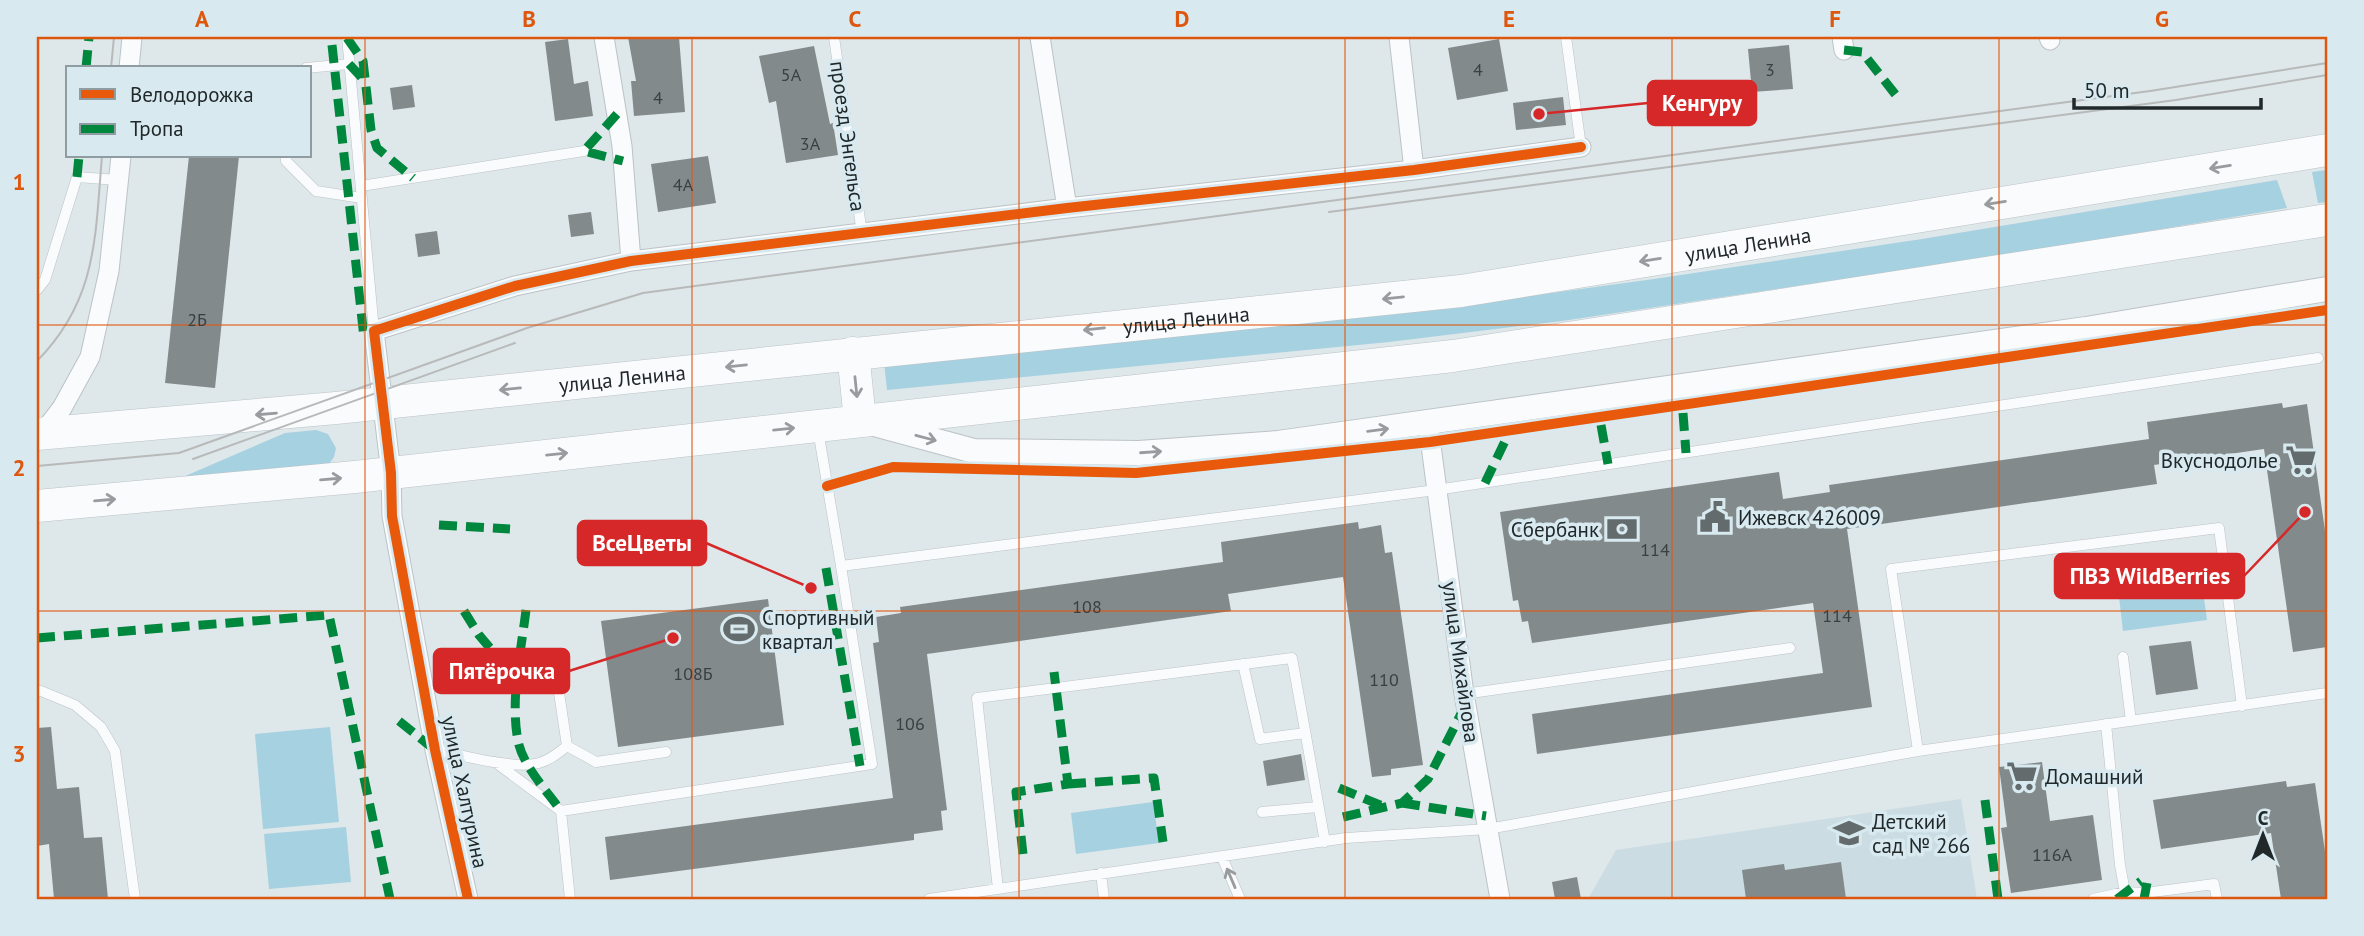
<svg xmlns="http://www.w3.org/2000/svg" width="2364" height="936" font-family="'PT Sans',sans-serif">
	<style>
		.built { fill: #cbdce3 }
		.green { fill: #a6d1e0 }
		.building { fill: #838a8c }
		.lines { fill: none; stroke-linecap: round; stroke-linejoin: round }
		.service-casing { stroke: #bcc3c6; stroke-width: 11 }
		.minor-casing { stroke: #bcc3c6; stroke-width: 21 }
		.tertiary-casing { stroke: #bcc3c6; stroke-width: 26 }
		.primary-casing { stroke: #bcc3c6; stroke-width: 33 }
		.service { stroke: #fafbfc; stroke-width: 10 }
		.minor { stroke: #fafbfc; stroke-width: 19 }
		.tertiary { stroke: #fafbfc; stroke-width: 24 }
		.primary { stroke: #fafbfc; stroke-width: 32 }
		.tram { stroke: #b8baba; stroke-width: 2 }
		.quiet { stroke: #00873e; stroke-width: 9; stroke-dasharray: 18 9; stroke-linecap: butt }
		.cycleway-casing { stroke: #d8eaf0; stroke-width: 15 }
		.cycleway { stroke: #e8590c; stroke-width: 10 }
		.oneway { stroke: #989c9e }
		.grid { fill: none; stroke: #de570e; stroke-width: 2; stroke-opacity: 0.55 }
		.labels { text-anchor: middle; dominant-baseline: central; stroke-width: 7; stroke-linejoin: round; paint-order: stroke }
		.number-label { font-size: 18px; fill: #3a4042 }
		.street-label { font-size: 21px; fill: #21282a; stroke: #d8eaf0 }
		.poi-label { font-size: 21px; fill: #21282a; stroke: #d8eaf0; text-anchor: start }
		.leader { fill: none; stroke: #d62828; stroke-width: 2.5 }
		.callout-dot { fill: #d62828; stroke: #d8eaf0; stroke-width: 2.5 }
		.callout { fill: #d62828; stroke: #d62828; stroke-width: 2.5 }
		.callout-label { font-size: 23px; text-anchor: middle; font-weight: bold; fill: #fff }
		.neatline { fill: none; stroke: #de570e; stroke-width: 2.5 }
		.grid-label { font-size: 23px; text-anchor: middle; font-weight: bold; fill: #de570e }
	</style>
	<rect width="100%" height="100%" fill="#dee7ea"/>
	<path class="built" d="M1961 799 1977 899H1588L1616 850Z"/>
	<path class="green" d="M2327 170V202L2318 203 2312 172Z
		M2277 180 2287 208 2024 252 1562 321 1389 342 887 390 884 362 1398 314 1654 279 1922 239Z
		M316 430 328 434 336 448 334 457 326 468 183 477 285 433Z
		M2201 577 2207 620 2123 631 2118 588Z
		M330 727 339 822 263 829 255 734Z
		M1153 802 1159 843 1076 854 1071 813Z
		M346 827 351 882 269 889 264 834Z"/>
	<path class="building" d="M628 37H679L685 112 634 116 631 81H636Z
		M568 39 574 84 588 81 593 116 555 121 545 42Z
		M1499 39 1508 91 1457 100 1448 48Z
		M1789 45 1793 89 1752 92 1748 49Z
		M814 46 830 124 833 123 838 155 786 163 776 101 769 103 759 56Z
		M412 85 415 107 393 110 390 88Z
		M1563 97 1566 125 1516 130 1513 103Z
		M189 156H239L215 388 165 383Z
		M708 156 716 203 658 212 651 164Z
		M591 212 594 234 571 237 568 215Z
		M437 231 440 254 418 257 415 234Z
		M2282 403 2283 408 2307 404 2327 545V647L2293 652 2264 449 2154 465 2157 484 1847 529 1872 707 1537 754 1532 714 1823 673 1813 603 1532 643 1528 621 1522 622 1518 600 1513 601 1500 512 1779 472 1783 499 1830 492 1829 485 2149 439 2147 422Z
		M1358 522 1359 529 1381 525 1385 553 1392 552 1423 765 1391 769V775L1372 777 1343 577 1228 594 1231 611 927 654 947 810 941 811 943 830 914 834V840L610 880 605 837 893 798 873 643 879 642 876 617 901 613 900 607 1223 562 1221 542Z
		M768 599 784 725 618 747 601 621Z
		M2191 641 2198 689 2156 695 2149 646Z
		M51 727 57 789 79 787 84 838 102 837 108 899H54L49 844 37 846V728Z
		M1301 754 1305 780 1267 786 1263 761Z
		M2042 762 2050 821 2093 815 2102 880 2011 893 2001 828 2007 827 1999 767Z
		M2286 781 2287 787 2315 783 2327 865V899H2281L2271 833 2161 849 2153 800Z
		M1841 862 1846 899H1746L1742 870 1784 864 1785 870Z
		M1577 877 1581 899H1555L1552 882Z"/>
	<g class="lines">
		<defs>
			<path id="service" d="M347 37 374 331
				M834 37 862 234
				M1566 37 1581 147
				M306 68 349 64
				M286 156V161L316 191 362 198
				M361 186 584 151
				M37 290 45 280 77 177 118 180
				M818 430 841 566 1436 490 2318 358
				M2123 657 2131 721
				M1243 664 1260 739 1305 733
				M37 691H41L75 705 101 727 115 751 135 899
				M1464 694 1790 648
				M2106 724 2120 865 2125 892 2145 893 2214 884 2217 899
				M567 746 596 762 666 752
				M435 750C462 755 513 770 539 763 550 760 558 753 567 746L558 686
				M1918 751 1891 569 2219 528 2242 706
				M495 762 561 811
				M1262 812 1318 807
				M1222 857 1240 899
				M1101 873 1104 899
				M998 889 977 698 1292 658 1325 842
				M570 899 561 811 872 764 841 566
				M929 899 1346 838 1488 829 1918 751 2327 693
				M2093 899 2125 892"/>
			<path id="minor" d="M604 37 622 146 631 261
				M1040 37 1067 208
				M1399 37 1414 170
				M1842 37 1844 50
				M2049 37 2050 40
				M129 68 132 37
				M1428 423 1464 694 1500 899
				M42 434 62 408 90 357 109 271 121 156
				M468 899 435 750 392 516 391 473 374 331 515 286 631 261 1067 208 1414 170 1581 147"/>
			<path id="tertiary" d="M874 424 974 451 1139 453 1278 443 2086 329 2327 289"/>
			<g id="primary">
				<path d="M853 353 860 420"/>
				<path id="s1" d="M37 434 336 408 1461 291 2327 150"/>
				<path d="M37 506 355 477 1453 356 2327 220"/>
			</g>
		</defs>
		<use href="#service" class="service-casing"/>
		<use href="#minor" class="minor-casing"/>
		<use href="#tertiary" class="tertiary-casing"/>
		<use href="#primary" class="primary-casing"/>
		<use href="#service" class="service"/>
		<use href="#minor" class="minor"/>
		<use href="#tertiary" class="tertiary"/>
		<use href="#primary" class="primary"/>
		<path class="tram" d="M111 68 114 37
			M1329 212 2176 100 2327 75
			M37 361C98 299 95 236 102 156
			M193 459 515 343
			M37 466 179 453 527 328 643 293 2150 91 2327 63"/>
		<path class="quiet" d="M347 38 363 61 371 130 377 148 413 178
			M332 45 364 338
			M1844 50 1862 52 1899 99
			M349 64 365 81
			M86 68 89 37
			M617 114 584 151 623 161
			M77 177 79 156
			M1683 413 1686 453
			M1601 425 1608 464
			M1485 483 1506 439
			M439 525 510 529
			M826 568 860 766
			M526 610C521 652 510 699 518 741 523 766 547 791 561 811
			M464 611 479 635 517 680
			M37 638 329 615 390 899
			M399 721 435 750
			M1068 784 1154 778 1163 842
			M1339 788 1385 807
			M1985 800 1998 899
			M1402 803 1486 816
			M1343 817 1402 803 1428 779 1466 704
			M1023 854 1016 792 1068 784 1054 672
			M2117 899 2141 881
			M2144 899 2147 883"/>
		<defs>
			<path id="cycleway" d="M827 486 893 467 1136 473 1430 442 2327 310
				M468 899 435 750 392 516 391 473 374 331 515 286 631 261 1067 208 1414 170 1581 147"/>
		</defs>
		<use href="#cycleway" class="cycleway-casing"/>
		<use href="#cycleway" class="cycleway"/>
	</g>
	<defs><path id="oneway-shaft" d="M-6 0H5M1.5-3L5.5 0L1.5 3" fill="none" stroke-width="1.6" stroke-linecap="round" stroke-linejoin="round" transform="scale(1.75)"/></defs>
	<g class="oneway">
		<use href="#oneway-shaft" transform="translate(2220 167) rotate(171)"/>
		<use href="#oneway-shaft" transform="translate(1995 203) rotate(171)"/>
		<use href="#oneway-shaft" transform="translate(1650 260) rotate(171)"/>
		<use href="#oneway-shaft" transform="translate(1393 298) rotate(174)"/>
		<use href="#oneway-shaft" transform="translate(1094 329) rotate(174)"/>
		<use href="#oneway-shaft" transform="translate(736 366) rotate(174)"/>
		<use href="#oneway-shaft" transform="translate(856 387) rotate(84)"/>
		<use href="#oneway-shaft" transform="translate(510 389) rotate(174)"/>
		<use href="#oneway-shaft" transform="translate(266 414) rotate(175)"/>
		<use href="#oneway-shaft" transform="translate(784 429) rotate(-6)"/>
		<use href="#oneway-shaft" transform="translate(1378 430) rotate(-7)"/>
		<use href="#oneway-shaft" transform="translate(926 438) rotate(15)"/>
		<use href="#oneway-shaft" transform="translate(1151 452) rotate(-4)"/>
		<use href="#oneway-shaft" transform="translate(557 454) rotate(-6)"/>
		<use href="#oneway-shaft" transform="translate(331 479) rotate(-5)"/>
		<use href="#oneway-shaft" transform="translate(105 500) rotate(-5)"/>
		<use href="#oneway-shaft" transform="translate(1231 878) rotate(-113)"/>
	</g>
	<path class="grid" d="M365 37V899M692 37V899M1019 37V899M1345 37V899M1672 37V899M1999 37V899M37 325H2327M37 611H2327"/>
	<defs>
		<symbol id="supermarket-bare" viewBox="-9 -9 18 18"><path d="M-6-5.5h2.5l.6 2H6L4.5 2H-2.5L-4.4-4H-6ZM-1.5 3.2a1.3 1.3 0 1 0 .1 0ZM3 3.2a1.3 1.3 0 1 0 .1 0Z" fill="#636b6d" stroke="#d8eaf0" stroke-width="2.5" paint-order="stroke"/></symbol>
		<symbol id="civic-bare" viewBox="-9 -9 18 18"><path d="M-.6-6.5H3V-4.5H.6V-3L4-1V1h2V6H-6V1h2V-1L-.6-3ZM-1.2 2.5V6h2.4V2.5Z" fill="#636b6d" stroke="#d8eaf0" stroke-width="2.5" paint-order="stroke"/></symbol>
		<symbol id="bank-bare" viewBox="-9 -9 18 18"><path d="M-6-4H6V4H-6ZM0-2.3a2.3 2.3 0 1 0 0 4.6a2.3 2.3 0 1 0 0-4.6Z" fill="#636b6d" stroke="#d8eaf0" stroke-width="2.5" paint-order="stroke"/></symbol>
		<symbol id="stadium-bare" viewBox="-9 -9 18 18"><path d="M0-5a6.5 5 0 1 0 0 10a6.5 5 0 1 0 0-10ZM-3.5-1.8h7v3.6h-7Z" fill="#636b6d" stroke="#d8eaf0" stroke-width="2.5" paint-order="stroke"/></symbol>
		<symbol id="school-bare" viewBox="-9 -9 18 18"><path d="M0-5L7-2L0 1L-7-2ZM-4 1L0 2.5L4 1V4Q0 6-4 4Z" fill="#636b6d" stroke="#d8eaf0" stroke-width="2.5" paint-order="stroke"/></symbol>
	</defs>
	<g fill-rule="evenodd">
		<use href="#supermarket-bare" x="2279" y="438" width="44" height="44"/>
		<use href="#civic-bare" x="1693" y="495" width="44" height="44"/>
		<use href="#bank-bare" x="1600" y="507" width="44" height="44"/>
		<use href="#stadium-bare" x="717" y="607" width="44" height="44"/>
		<use href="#supermarket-bare" x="2000" y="754" width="44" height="44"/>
		<use href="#school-bare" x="1827" y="811" width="44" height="44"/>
	</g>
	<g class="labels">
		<g class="number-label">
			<text x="1478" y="69">4</text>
			<text x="1770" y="69">3</text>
			<text x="791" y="74">5А</text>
			<text x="658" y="97">4</text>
			<text x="810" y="143">3А</text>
			<text x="683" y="184">4А</text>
			<text x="197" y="319">2Б</text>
			<text x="1655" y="549">114</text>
			<text x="1087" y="606">108</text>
			<text x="1837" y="615">114</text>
			<text x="693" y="673">108Б</text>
			<text x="1384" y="679">110</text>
			<text x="910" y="723">106</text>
			<text x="2052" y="854">116А</text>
		</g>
		<g class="street-label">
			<text transform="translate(848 136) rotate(82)">проезд Энгельса</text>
			<text stroke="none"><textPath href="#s1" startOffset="1722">улица Ленина</textPath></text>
			<text stroke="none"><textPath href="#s1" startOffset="1155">улица Ленина</textPath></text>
			<text stroke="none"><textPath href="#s1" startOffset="588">улица Ленина</textPath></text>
			<text transform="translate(1461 662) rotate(82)">улица Михайлова</text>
			<text transform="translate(465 792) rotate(78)">улица Халтурина</text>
		</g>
		<g class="poi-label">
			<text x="2278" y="460" text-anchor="end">Вкуснодолье</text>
			<text x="1738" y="517">Ижевск 426009</text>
			<text x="1599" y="529" text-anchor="end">Сбербанк</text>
			<text x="762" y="617">Спортивный<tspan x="762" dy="24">квартал</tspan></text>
			<text x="2045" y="776">Домашний</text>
			<text x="1872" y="821">Детский<tspan x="1872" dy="24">сад № 266</tspan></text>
		</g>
	</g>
	<path class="leader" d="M1539 114L1648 103M811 588L706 543M2305 512L2244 576M673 638L569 671"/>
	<g class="callout-dot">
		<circle cx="1539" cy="114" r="7"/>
		<circle cx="811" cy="588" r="7"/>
		<circle cx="2305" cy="512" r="7"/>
		<circle cx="673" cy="638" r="7"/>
	</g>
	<g class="callout">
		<rect x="1648" y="81" width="108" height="44" rx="7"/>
		<rect x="578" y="521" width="128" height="44" rx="7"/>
		<rect x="2055" y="554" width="189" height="44" rx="7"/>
		<rect x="434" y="649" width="135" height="44" rx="7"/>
	</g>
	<g class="callout-label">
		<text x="1702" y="111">Кенгуру</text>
		<text x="642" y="551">ВсеЦветы</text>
		<text x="2150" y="584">ПВЗ WildBerries</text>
		<text x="502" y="679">Пятёрочка</text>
	</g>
	<rect width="2364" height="936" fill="none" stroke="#d8eaf0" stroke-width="77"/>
	<rect x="66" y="66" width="245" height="91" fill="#d8eaf0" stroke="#8f9ca1" stroke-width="2"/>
	<rect x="80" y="89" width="35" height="10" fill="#e8590c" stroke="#8f9ca1" stroke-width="2"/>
	<text x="130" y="102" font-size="21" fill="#21282a">Велодорожка</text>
	<rect x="80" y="124" width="35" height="10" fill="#00873e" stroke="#8f9ca1" stroke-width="2"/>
	<text x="130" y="136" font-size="21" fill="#21282a">Тропа</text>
	<g transform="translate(2263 835)" stroke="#d8eaf0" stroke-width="5" paint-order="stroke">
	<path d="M0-5L12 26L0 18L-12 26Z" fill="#21282a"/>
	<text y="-10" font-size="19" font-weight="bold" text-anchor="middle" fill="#21282a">С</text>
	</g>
	<path d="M2074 98v10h187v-10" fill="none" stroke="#21282a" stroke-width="3.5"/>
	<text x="2084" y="98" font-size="21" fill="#21282a" stroke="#d8eaf0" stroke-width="5" paint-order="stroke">50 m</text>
	<rect x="38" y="38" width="2288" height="860" class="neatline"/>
	<g class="grid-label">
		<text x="202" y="27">A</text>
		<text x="529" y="27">B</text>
		<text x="855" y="27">C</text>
		<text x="1182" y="27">D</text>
		<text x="1509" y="27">E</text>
		<text x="1835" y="27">F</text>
		<text x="2162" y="27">G</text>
		<text x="19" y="190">1</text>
		<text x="19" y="476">2</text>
		<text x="19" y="762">3</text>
	</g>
</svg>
